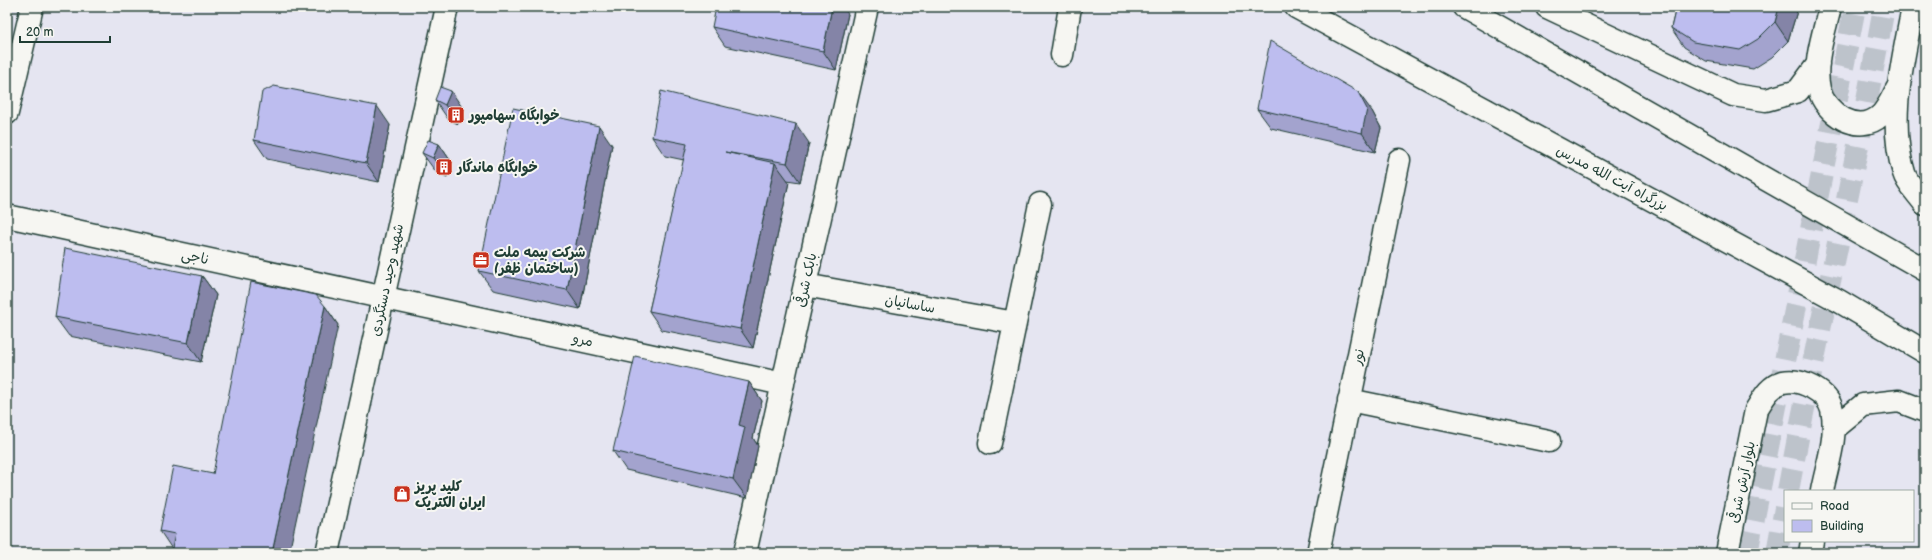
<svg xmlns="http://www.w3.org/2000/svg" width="1932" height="560" font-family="'Balsamiq Sans','Playpen Sans Arabic',sans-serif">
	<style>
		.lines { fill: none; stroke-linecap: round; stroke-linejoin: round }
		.secondary-tunnel { stroke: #bdc3cb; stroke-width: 22; stroke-dasharray: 22 11; stroke-linecap: butt }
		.highway-tunnel { stroke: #bdc3cb; stroke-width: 22; stroke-dasharray: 22 11; stroke-linecap: butt }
		.street-casing { stroke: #1f3d34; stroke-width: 25 }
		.secondary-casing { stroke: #1f3d34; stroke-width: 25 }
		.highway-casing { stroke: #1f3d34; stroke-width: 25 }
		.street { stroke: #f6f6f2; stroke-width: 22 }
		.secondary { stroke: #f6f6f2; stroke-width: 22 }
		.highway { stroke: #f6f6f2; stroke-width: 22 }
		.wall { fill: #a3a3ce; stroke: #1f3d34 }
		.shaded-wall { fill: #8484a7; stroke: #1f3d34 }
		.building { fill: #bdbdef; stroke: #1f3d34 }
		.labels { text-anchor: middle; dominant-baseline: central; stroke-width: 4; stroke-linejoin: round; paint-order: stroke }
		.poi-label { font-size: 14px; font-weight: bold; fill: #1f3d34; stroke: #f6f6f2; text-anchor: start }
		.street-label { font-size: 14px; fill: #1f3d34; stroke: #f6f6f2 }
	</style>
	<rect width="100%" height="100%" fill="#e5e5f1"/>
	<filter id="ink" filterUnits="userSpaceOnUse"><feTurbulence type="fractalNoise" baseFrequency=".025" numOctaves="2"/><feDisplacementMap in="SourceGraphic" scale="8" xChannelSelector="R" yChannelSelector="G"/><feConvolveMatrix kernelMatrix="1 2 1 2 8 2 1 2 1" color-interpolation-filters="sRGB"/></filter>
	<g filter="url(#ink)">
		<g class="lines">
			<path class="secondary-tunnel" d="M1747 553 1855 7"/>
			<path class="highway-tunnel" d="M1788 491C1818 329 1856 169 1884 7
				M1777 553 1785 508"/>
			<defs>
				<path id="street" d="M1062 55 1070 7
					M7 113 32 7
					M7 216 783 384
					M805 285 1015 323
					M1349 400 1549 441
					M990 443 1040 204
					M745 553 867 7
					M1318 553 1399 160"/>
				<path id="secondary" d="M1547 7 1733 95 1766 100 1798 91 1818 64
					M1830 7C1824 33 1813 63 1819 89 1825 114 1859 136 1881 115 1888 108 1892 98 1897 89
					M1913 7C1903 62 1887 119 1904 173 1907 184 1919 195 1925 204
					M1835 428 1863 405 1899 401 1925 411
					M327 553 447 7
					M1727 553 1756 410C1763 399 1769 386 1783 382 1801 378 1828 392 1832 410 1838 436 1827 465 1822 491
					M1810 553 1812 541"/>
				<path id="highway" d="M1296 7 1839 301 1925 352
					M1464 7 1925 270"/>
			</defs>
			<use href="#street" class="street-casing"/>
			<use href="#secondary" class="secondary-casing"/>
			<use href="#highway" class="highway-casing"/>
			<use href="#street" class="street"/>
			<use href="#secondary" class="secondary"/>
			<use href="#highway" class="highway"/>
		</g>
		<path class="wall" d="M1676 7H1797L1798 8 1788 41 1772 57 1753 69 1706 61 1684 47 1671 28Z
			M848 14 836 70 725 46 712 27Z
			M435 100 464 110 458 124 448 119Z
			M1257 109 1372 111 1381 128 1375 152 1271 128Z
			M390 125 379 182 267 159 254 140Z
			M652 137 809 143 800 182 787 180 789 182 753 348 662 330 649 311 684 160 665 156Z
			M439 144 452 163 447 177 436 172 422 153Z
			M612 145 580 309 493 290 479 271Z
			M202 276 216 295 201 362 69 336 55 317Z
			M325 306 338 325 172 549 160 531 213 474Z
			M749 382 762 401 753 438 758 446 747 498 626 470 613 451Z"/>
		<path class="shaded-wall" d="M832 7H843L848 14 836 70 823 51Z
			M1779 7H1797L1798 8 1788 41 1775 22Z
			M451 91 464 110 458 124 445 105Z
			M1358 92 1372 111 1381 128 1375 152 1362 133Z
			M377 106 390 125 379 182 366 163Z
			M796 124 809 143 800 182 787 163Z
			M599 126 612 145 580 309 567 290Z
			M439 144 452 163 447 177 433 158Z
			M775 163 789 182 753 348 740 329Z
			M202 276 216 295 201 362 188 343Z
			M325 306 338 325 289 553H272Z
			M749 382 762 401 753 438 758 446 747 498 733 479 739 425Z"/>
		<path class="building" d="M716 7H832L823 51 712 27Z
			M1676 7H1779L1775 22 1758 39 1740 50 1693 42 1671 28Z
			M1270 41 1358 92 1367 109 1362 133 1257 109Z
			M274 86 377 106 366 163 254 140 262 92Z
			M440 87 451 91 445 105 435 100Z
			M661 91 796 124 787 163 725 152 775 163 740 329 649 311 687 144 652 137Z
			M513 108 599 126 567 290 479 271Z
			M428 140 439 144 433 158 422 153Z
			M65 248 202 276 188 343 55 317Z
			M251 282 316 295 325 306 272 553H171L175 534 160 531 173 466 213 474Z
			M635 356 749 382 739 425 745 427 733 479 613 451Z"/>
	</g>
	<defs>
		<symbol id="building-square" viewBox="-11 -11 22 22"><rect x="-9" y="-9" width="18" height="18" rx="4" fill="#c8321e" stroke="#f6f6f2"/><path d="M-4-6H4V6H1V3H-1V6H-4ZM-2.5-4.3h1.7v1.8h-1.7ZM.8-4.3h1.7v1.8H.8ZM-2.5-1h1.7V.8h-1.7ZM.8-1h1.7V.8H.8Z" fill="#fff"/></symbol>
		<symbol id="office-square" viewBox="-11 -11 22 22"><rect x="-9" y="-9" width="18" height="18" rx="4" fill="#c8321e" stroke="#f6f6f2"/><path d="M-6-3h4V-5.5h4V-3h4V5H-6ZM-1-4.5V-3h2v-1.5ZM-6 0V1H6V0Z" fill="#fff"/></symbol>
		<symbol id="shop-square" viewBox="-11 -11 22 22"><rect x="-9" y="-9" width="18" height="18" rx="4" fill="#c8321e" stroke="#f6f6f2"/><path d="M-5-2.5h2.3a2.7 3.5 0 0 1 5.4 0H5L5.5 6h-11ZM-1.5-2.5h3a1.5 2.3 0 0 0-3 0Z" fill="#fff"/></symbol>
	</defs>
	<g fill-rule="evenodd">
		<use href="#building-square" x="446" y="105" width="20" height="20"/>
		<use href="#building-square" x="434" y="157" width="20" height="20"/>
		<use href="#office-square" x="471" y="250" width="20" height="20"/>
		<use href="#shop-square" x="392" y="484" width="20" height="20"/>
	</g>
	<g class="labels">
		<g class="poi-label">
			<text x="469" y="115">خوابگاه سهامپور</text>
			<text x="457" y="167">خوابگاه ماندگار</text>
			<text x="494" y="252">شرکت بیمه ملت<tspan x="494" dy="16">(ساختمان ظفر)</tspan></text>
			<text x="415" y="486">کلید پریز<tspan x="415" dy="16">ایران الکتریک</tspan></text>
		</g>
		<g class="street-label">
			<text transform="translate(1612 178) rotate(28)">بزرگراه آیت الله مدرس</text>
			<text transform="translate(195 257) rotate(12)">ناجی</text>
			<text transform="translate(387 280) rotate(-78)">شهید وحید دستگردی</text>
			<text transform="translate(806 280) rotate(-77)">بابک شرقی</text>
			<text transform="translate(910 304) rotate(10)">ساسانیان</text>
			<text transform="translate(583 340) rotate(12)">مرو</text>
			<text transform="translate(1358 357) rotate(-78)">نور</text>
			<text transform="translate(1742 482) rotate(-78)">بلوار آرش شرقی</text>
		</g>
	</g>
	<rect width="1932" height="560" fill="none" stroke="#f6f6f2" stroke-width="24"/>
	<rect x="12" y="12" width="1908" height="536" fill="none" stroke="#1f3d34" stroke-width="1.5" filter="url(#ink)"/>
	<rect x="1784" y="490" width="130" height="52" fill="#f6f6f2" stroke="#a0aca6"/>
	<rect x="1792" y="503" width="20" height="6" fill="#f6f6f2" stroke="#a0aca6"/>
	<text x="1820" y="510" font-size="12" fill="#1f3d34">Road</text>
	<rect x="1792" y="520" width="20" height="12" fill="#bdbdef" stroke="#a0aca6"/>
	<text x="1820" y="530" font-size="12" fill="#1f3d34">Building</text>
	<path d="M20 36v6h90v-6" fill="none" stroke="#1f3d34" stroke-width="2"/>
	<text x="26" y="36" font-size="12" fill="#1f3d34" stroke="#f6f6f2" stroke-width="3" paint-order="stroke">20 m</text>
</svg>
